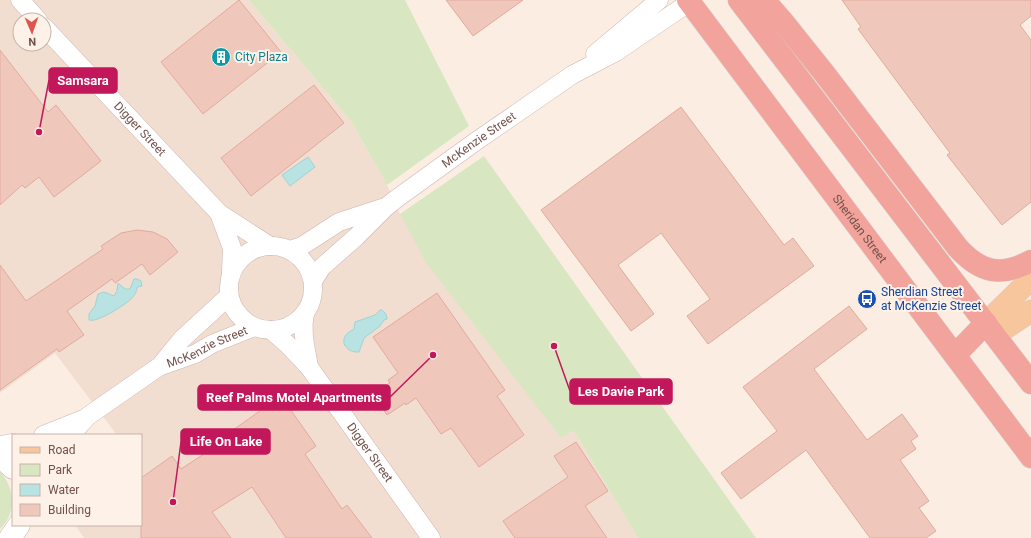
<svg xmlns="http://www.w3.org/2000/svg" width="1031" height="538" font-family="Roboto,sans-serif">
	<style>
		.residential { fill: #f2ddd1; fill-rule: evenodd }
		.green { fill: #d8e7c2 }
		.water { fill: #b8e3e2; stroke: #9fd4d3 }
		.building { fill: #efc7bb; stroke: #e1ab9d }
		.lines { fill: none; stroke-linecap: round; stroke-linejoin: round }
		.street-casing { stroke: #cdb5ad; stroke-width: 19 }
		.secondary-casing { stroke: #d0b4aa; stroke-width: 23 }
		.primary-casing { stroke: #d7cecc; stroke-width: 23 }
		.highway-casing { stroke: #d7cecc; stroke-width: 23 }
		.street { stroke: #fff; stroke-width: 18 }
		.secondary { stroke: #fff; stroke-width: 22 }
		.primary { stroke: #f7c69d; stroke-width: 22 }
		.highway { stroke: #f2a39c; stroke-width: 22 }
		.labels { text-anchor: middle; dominant-baseline: central; stroke-width: 4; stroke-linejoin: round; paint-order: stroke }
		.culture-label { font-size: 12px; fill: #0d838f; stroke: #fef2e8; text-anchor: start }
		.street-label { font-size: 12px; fill: #71514a; stroke: #fef2e8 }
		.transit-label { font-size: 12px; fill: #164399; stroke: #fef2e8; text-anchor: start }
		.leader { fill: none; stroke: #c2185b; stroke-width: 1.5 }
		.callout-dot { fill: #c2185b; stroke: #fef2e8; stroke-width: 1.5 }
		.callout { fill: #c2185b; stroke: #c2185b; stroke-width: 1.5 }
		.callout-label { font-size: 13px; text-anchor: middle; font-weight: bold; fill: #fff }
	</style>
	<rect width="100%" height="100%" fill="#fbede2"/>
	<path class="residential" d="M0 0H249L351 121 387 185 400 214 561 438 574 431 638 538H84L75 525H141V435H117L55 353 0 393ZM20 20H44V44H20Z"/>
	<path class="green" d="M249 0H405L469 126 387 185 351 121Z
		M484 156 756 538H638L574 431 561 438 425 261 400 214Z
		M0 472C15 487 17 513 0 529Z"/>
	<path class="water" d="M308 157 315 167 290 186 282 175Z
		M134 279H137L141 281 142 286 137 287C137 292 134 296 131 299 125 305 97 323 89 320V314L95 306 98 294 104 292 114 296 117 291 118 283 125 289H130Z
		M380 310H382L386 314 387 319 384 320 380 326 364 338 359 352C350 353 339 345 346 335 348 332 351 331 354 329L355 322 375 315Z"/>
	<path class="building" d="M239 0 281 52 203 114 161 62Z
		M446 0H523L473 36Z
		M842 0H1031V16L1020 25 1031 40V202L1002 225 947 155 950 153 858 29 861 27Z
		M0 50 48 112 56 105 101 161 54 197 39 177 25 188 22 185 0 205Z
		M314 85 344 123 251 196 221 158Z
		M681 107 784 245 793 238 814 266 708 344 687 316 710 299 661 233 618 265 654 314 631 331 541 210Z
		M137 230 153 232 167 239 178 252 150 275 142 264 115 283 112 279 67 311 84 335 59 352 57 349 0 390V265L26 301 103 249 101 246 121 233Z
		M437 293 505 390 497 396 524 435 479 467 451 428 441 434 416 398 406 405 405 403 387 415 373 394 390 383 388 380 398 373 373 337Z
		M849 306 867 329 814 369 867 440 902 414 918 436 911 441 916 449 900 460 929 501 919 508 936 531 926 538H870L806 450 741 499 721 473 777 431 743 387Z
		M281 396 316 446 305 454 342 509 347 505 372 538H286L252 487 212 512 231 538H141V478L172 456 181 469 210 450 209 447Z
		M576 442 608 491 585 506 607 538H515L503 521 568 477 554 456Z"/>
	<g class="lines">
		<defs>
			<g id="street">
				<path d="M20 0 38 20"/>
				<path id="s1" d="M44 27 219 213 270 246"/>
				<path d="M595 54 659 0"/>
				<path d="M219 213 232 248 231 272"/>
				<circle cx="271" cy="288" r="42"/>
				<path d="M290 250 302 246 339 222 382 208"/>
				<path id="s2" d="M313 281 322 267 356 237 386 207 396 199 475 142 572 75 616 52 690 2"/>
				<path d="M305 313C301 332 306 348 309 367"/>
				<path id="s3" d="M271 330 288 345 309 367 431 538"/>
				<path id="s4" d="M161 366 195 354 212 344 254 327"/>
				<path d="M43 435 83 419"/>
				<path d="M71 435 88 416 160 366 182 339 229 296"/>
				<path d="M0 445 13 443"/>
			</g>
			<path id="secondary" d="M0 456 13 468
				M10 538 19 525"/>
			<path id="primary" d="M986 323 1031 279
				M995 335 1031 311"/>
			<g id="highway">
				<path id="s5" d="M688 0 1031 457"/>
				<path d="M739 0 1031 383"/>
				<path d="M761 0 771 8 784 23 824 73 958 248C981 273 1001 277 1031 261"/>
				<path d="M955 355 986 323"/>
			</g>
		</defs>
		<use href="#street" class="street-casing"/>
		<use href="#secondary" class="secondary-casing"/>
		<use href="#primary" class="primary-casing"/>
		<use href="#highway" class="highway-casing"/>
		<use href="#street" class="street"/>
		<use href="#secondary" class="secondary"/>
		<use href="#primary" class="primary"/>
		<use href="#highway" class="highway"/>
	</g>
	<defs>
		<symbol id="building-disc" viewBox="-11 -11 22 22"><circle r="9.5" fill="#0f9aa8" stroke="#fef2e8"/><path d="M-4-6H4V6H1V3H-1V6H-4ZM-2.5-4.3h1.7v1.8h-1.7ZM.8-4.3h1.7v1.8H.8ZM-2.5-1h1.7V.8h-1.7ZM.8-1h1.7V.8H.8Z" fill="#fff"/></symbol>
		<symbol id="bus-disc" viewBox="-11 -11 22 22"><circle r="9.5" fill="#1a4fb4" stroke="#fef2e8"/><path d="M-5-6H5V4H4V6H2V4H-2V6H-4V4H-5ZM-3.5-4V0h7V-4ZM-3.5 1.2v1.5H-2V1.2ZM2 1.2v1.5H3.5V1.2Z" fill="#fff"/></symbol>
	</defs>
	<g fill-rule="evenodd">
		<use href="#building-disc" x="210" y="46" width="22" height="22"/>
		<use href="#bus-disc" x="856" y="288" width="22" height="22"/>
	</g>
	<g class="labels">
		<g class="culture-label">
			<text x="235" y="57">City Plaza</text>
		</g>
		<g class="street-label">
			<text stroke="none"><textPath href="#s1" startOffset="140">Digger Street</textPath></text>
			<text stroke="none"><textPath href="#s2" startOffset="219">McKenzie Street</textPath></text>
			<text stroke="none"><textPath href="#s5" startOffset="286">Sheridan Street</textPath></text>
			<text stroke="none"><textPath href="#s4" startOffset="50">McKenzie Street</textPath></text>
			<text stroke="none"><textPath href="#s3" startOffset="158">Digger Street</textPath></text>
		</g>
		<g class="transit-label">
			<text x="881" y="292">Sherdian Street<tspan x="881" dy="14">at McKenzie Street</tspan></text>
		</g>
	</g>
	<path class="leader" d="M39 132L49 80M554 346L570 391M433 355L390 397M173 502L181 442"/>
	<g class="callout-dot">
		<circle cx="39" cy="132" r="4"/>
		<circle cx="554" cy="346" r="4"/>
		<circle cx="433" cy="355" r="4"/>
		<circle cx="173" cy="502" r="4"/>
	</g>
	<g class="callout">
		<rect x="49" y="68" width="68" height="25" rx="4"/>
		<rect x="570" y="379" width="102" height="25" rx="4"/>
		<rect x="198" y="385" width="192" height="25" rx="4"/>
		<rect x="181" y="429" width="89" height="25" rx="4"/>
	</g>
	<g class="callout-label">
		<text x="83" y="85">Samsara</text>
		<text x="621" y="396">Les Davie Park</text>
		<text x="294" y="402">Reef Palms Motel Apartments</text>
		<text x="226" y="446">Life On Lake</text>
	</g>
	<rect x="12" y="434" width="130" height="92" fill="#fef2e8" stroke="#c6b2a9"/>
	<rect x="20" y="447" width="20" height="6" fill="#f7c69d" stroke="#c6b2a9"/>
	<text x="48" y="454" font-size="12" fill="#71514a">Road</text>
	<rect x="20" y="464" width="20" height="12" fill="#d8e7c2" stroke="#c6b2a9"/>
	<text x="48" y="474" font-size="12" fill="#71514a">Park</text>
	<rect x="20" y="484" width="20" height="12" fill="#b8e3e2" stroke="#c6b2a9"/>
	<text x="48" y="494" font-size="12" fill="#71514a">Water</text>
	<rect x="20" y="504" width="20" height="12" fill="#efc7bb" stroke="#c6b2a9"/>
	<text x="48" y="514" font-size="12" fill="#71514a">Building</text>
	<g transform="translate(32 32) rotate(178)"><circle r="19" fill="#fef2e8" stroke="#c6b2a9"/>
	<path d="M0-3L7 15L0 10L-7 15Z" fill="#df544d"/>
	<text y="-6" font-size="11" font-weight="bold" text-anchor="middle" fill="#71514a">N</text>
	</g>
</svg>
